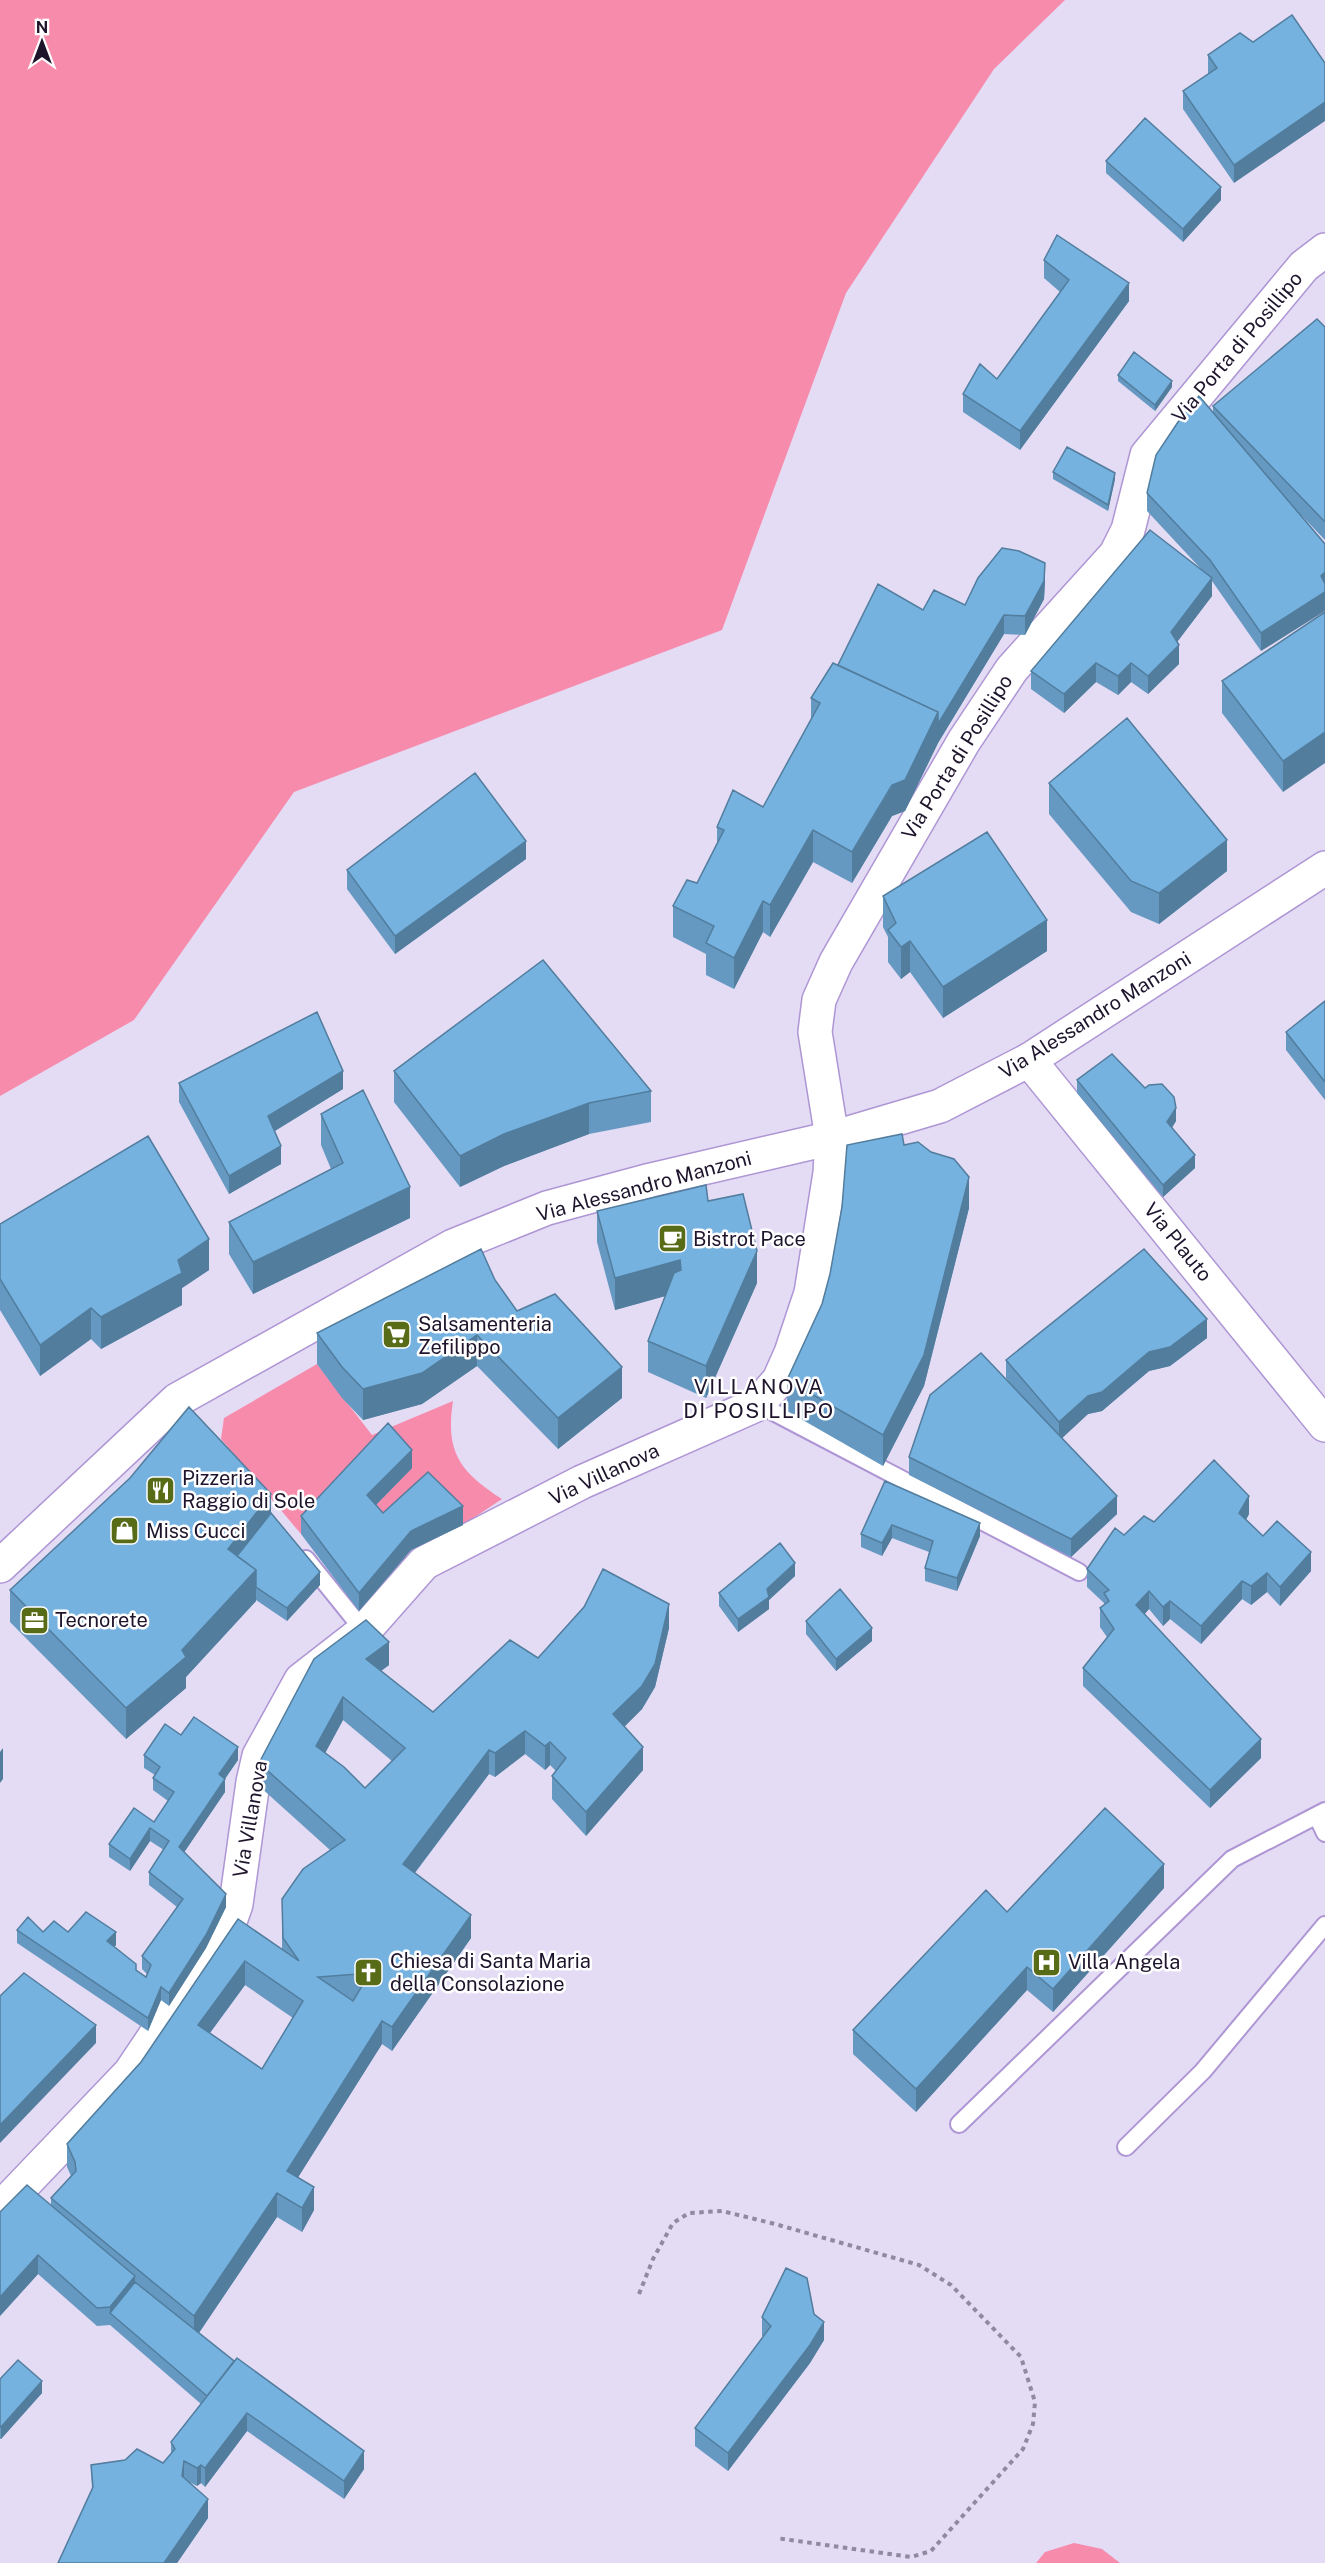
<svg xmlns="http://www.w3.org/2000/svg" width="1325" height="2563" font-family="'Public Sans',sans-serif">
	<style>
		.green { fill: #f78bac }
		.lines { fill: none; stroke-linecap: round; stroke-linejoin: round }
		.lane-casing { stroke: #ae96d4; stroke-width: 20 }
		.street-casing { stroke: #ae96d4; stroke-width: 36 }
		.secondary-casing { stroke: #ae96d4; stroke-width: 36 }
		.path { stroke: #9188a1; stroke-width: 4; stroke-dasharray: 4.5 4.5; stroke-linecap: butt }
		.lane { stroke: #fff; stroke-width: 16 }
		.street { stroke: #fff; stroke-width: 33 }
		.secondary { stroke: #fff; stroke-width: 33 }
		.wall { fill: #6599c1; fill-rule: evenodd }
		.shaded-wall { fill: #527d9d }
		.building { fill: #75b2e0; stroke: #527d9d; stroke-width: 1.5; fill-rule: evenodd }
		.labels { text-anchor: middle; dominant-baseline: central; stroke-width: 5; stroke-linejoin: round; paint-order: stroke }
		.street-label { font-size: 20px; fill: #1e142c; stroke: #fff }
		.poi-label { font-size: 20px; fill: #1e142c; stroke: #fff; text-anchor: start }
		.neighbourhood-label { font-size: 21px; letter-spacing: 1.5px; fill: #1e142c; stroke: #fff }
	</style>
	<rect width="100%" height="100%" fill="#e4dbf5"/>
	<path class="green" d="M0 0H1065L994 69 846 293 722 630 294 792 134 1020 0 1096Z
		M317 1364 372 1435 453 1401C445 1452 460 1472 502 1499L463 1525 301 1534 221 1439 224 1418Z
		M1074 2543 1102 2549 1120 2563H1036L1045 2552Z"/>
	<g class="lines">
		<defs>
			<path id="lane" d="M758 1404 1079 1572
				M306 1559 364 1631
				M1317 1816 1325 1833
				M959 2124 1232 1859 1325 1811
				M1126 2147 1203 2071 1325 1925"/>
			<path id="street" d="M1029 1060 1325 1425
				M0 2209 130 2073 228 1927 236 1904 253 1782 259 1756 301 1680 364 1631 424 1563 582 1482 758 1404 779 1380 791 1353 811 1293 830 1173 832 1138 815 1032 819 1000 836 962 964 741 1012 669 1116 554 1128 530 1147 455 1304 266 1325 250"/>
			<path id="secondary" d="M0 1566 177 1400 453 1246 547 1208 651 1180 832 1138 940 1106 1029 1060 1325 868"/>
		</defs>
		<use href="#lane" class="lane-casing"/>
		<use href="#street" class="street-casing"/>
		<use href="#secondary" class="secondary-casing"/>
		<path class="path" d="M639 2294 653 2259 673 2223 689 2213 722 2211 775 2224 919 2265 951 2285 1021 2357 1035 2402 1033 2424 1023 2449 931 2551 911 2557 776 2538"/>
		<use href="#lane" class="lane"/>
		<use href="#street" class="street"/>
		<use href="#secondary" class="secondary"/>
	</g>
	<path class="wall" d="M1240 33 1234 183 1183 109V91L1208 74V55Z
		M1106 161 1221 200 1183 242 1106 173Z
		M1044 260 1129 301 1020 450 963 412V394L997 379 1060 292 1044 278Z
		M1325 327V540L1302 516 1261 651 1212 581V596L1177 642 1179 664 1148 694 1131 682 1118 695 1096 682 1064 713 1031 689V671L1202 570 1147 511V493L1213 412V406Z
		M1118 375 1172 387 1155 411 1118 381Z
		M1053 472 1115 479 1108 511 1053 479Z
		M1045 581 1044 599 1025 635 1004 634 938 743 905 811 892 816 852 883 813 862 770 937 763 932 734 989 706 975V954L673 937V906L697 883 717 843V827L763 807 811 719V698L838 665 923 610 965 605Z
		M1325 612 1283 792 1222 713V681Z
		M1049 783 1227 871 1159 924 1131 912 1049 814Z
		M526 859 395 954 347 889V870Z
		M883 896 1047 951 943 1018 910 972 901 979 888 962V937L883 927Z
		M1325 1001V1100L1286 1050V1032Z
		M394 1071 651 1091V1122L589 1134 504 1166 460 1187 394 1102Z
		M1077 1080 1145 1088 1176 1121 1172 1128 1195 1168 1163 1197 1077 1093Z
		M179 1083 343 1089 275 1131 281 1164 229 1194 179 1102Z
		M321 1114 410 1218 253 1294 229 1254V1222L331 1169 321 1145Z
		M904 1145 969 1208 924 1386 883 1466 787 1411V1380Z
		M708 1201 757 1283 706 1398 648 1372V1341L665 1296 615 1310 597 1242V1211Z
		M0 1224 209 1270 182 1288V1305L101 1349 91 1339 40 1376 0 1310Z
		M495 1280 517 1311 622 1398 558 1449 477 1366 422 1404 363 1420 342 1398 317 1364V1333Z
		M1207 1338 1170 1366 1149 1371 1102 1411 1088 1414 1062 1438 1117 1514 1071 1557 909 1475V1457L1015 1389 1006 1378V1360Z
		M412 1468 376 1505 383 1513 463 1525 411 1550 359 1611 301 1534V1516Z
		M885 1481 980 1536 957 1591 925 1581V1568L929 1552 892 1538 882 1556 861 1547V1534Z
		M271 1513 320 1585 287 1621 256 1600V1601L186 1677V1688L126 1739 10 1622V1590Z
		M1249 1514 1246 1520 1263 1536 1311 1571 1280 1606 1267 1592 1251 1605 1242 1599 1201 1644 1170 1619 1163 1626 1149 1609 1144 1614 1261 1758 1210 1808 1083 1686V1668L1107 1637 1100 1627V1608L1104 1605V1603L1087 1587V1569L1124 1535 1154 1522Z
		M795 1576 769 1600V1609L738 1632 719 1606V1593Z
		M806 1621 872 1641 836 1671 806 1634Z
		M669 1628 655 1687 642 1709 624 1727 643 1770 586 1836 552 1799V1776L556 1771 550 1765 545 1770 525 1754 495 1777 489 1774 415 1873 471 1938 392 2051 382 2044 298 2177 314 2210 302 2232 277 2217 199 2333 364 2469 344 2499 247 2431 205 2487 201 2483 197 2486 187 2481 208 2518 177 2563H58L92 2490 91 2465 163 2463 171 2454V2442L201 2404 110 2325 97 2326 38 2274 0 2316 51 2205V2198L71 2176 67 2167V2144L141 2062 238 1919 282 1950V1899L330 1850 259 1786V1763L314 1659 389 1665 381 1671 433 1712 538 1658ZM343 1720 392 1761 365 1788 325 1753ZM245 1985 293 2018 262 2069 210 2033Z
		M181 1735 238 1760 225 1779V1792L184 1852 226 1907 206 1948 169 2006 161 2000 148 2031 17 1943V1930L68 1932 116 1945 114 1947 136 1970 146 1977 147 1974 142 1969V1956L177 1907 149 1885V1872L164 1850 150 1841 130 1871 109 1857V1844L154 1822 168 1801 153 1790V1778L155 1775 144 1768V1755Z
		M1164 1888 1053 2012 1027 1990 916 2112 853 2054V2030L1007 1912Z
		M814 2314 824 2340 810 2363 728 2471 695 2446V2428L763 2337 762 2336V2317Z
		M0 2379 42 2393 1 2439H0Z"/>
	<path class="shaded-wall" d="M1325 102V121L1234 183V165Z
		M1221 187V200L1183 242V229Z
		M1129 283V301L1020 450V431Z
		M1172 381V387L1155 411V405Z
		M1115 473V479L1108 511V505Z
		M1045 563V581L1044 599 1025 635V616Z
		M1325 572V591L1321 576Z
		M1212 578V596L1171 650V632Z
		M1325 592V611L1261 651V633Z
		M1004 615V634L938 743 905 811 892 816 852 883V852L938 712Z
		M1179 645V664L1148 694V676Z
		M1096 663V682L1064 713V694Z
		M1131 663V682L1118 695V676Z
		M1325 732V763L1283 792V761Z
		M813 830V862L770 937V905Z
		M1227 840V871L1159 924V893Z
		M526 841V859L395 954V936Z
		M763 901V932L734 989V958Z
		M1047 920V951L943 1018V987Z
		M910 941V972L901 979V947Z
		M343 1071V1089L268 1135V1116Z
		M589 1103V1134L504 1166 460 1187V1156L504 1134Z
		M1176 1108V1121L1167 1135V1122Z
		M281 1146V1164L229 1194V1176Z
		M1195 1155V1168L1163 1197V1185Z
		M969 1177V1208L924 1386 883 1466V1435Z
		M410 1187V1218L253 1294V1262Z
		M209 1239V1270L182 1288V1305L101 1349V1317L178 1260Z
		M757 1251V1283L706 1398V1366Z
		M680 1260V1292L615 1310V1278Z
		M91 1308V1339L40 1376V1345Z
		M1207 1319V1338L1170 1366 1149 1371 1102 1411 1088 1414 1059 1441V1422L1088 1396 1149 1352Z
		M477 1335V1366L422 1404 363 1420V1389Z
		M622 1367V1398L558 1449V1418Z
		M412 1450V1468L367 1514V1495Z
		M271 1494V1525L234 1572 228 1549Z
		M1117 1496V1514L1071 1557V1539Z
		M1249 1496V1514L1239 1532V1513Z
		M463 1506V1525L411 1550 359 1611V1593L411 1531Z
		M980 1523V1536L957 1591V1578Z
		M892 1525V1538L882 1556V1543Z
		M1311 1552V1571L1280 1606V1587Z
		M795 1563V1576L769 1600V1609L738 1632V1619L767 1589Z
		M256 1570V1601L186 1677V1688L126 1739V1708L182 1650Z
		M320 1572V1585L287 1621V1608Z
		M1267 1573V1592L1251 1605V1586Z
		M1242 1581V1599L1201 1644V1626Z
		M1149 1591V1609L1136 1624V1605Z
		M1170 1601V1619L1163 1626V1607Z
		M669 1604V1628L655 1687 642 1709 613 1738V1714Z
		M872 1628V1641L836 1671V1659Z
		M389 1642V1665L366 1682V1659Z
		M343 1697V1720L316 1770V1746Z
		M525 1731V1754L495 1777V1753Z
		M1261 1739V1758L1210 1808V1790Z
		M550 1742V1765L545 1770V1746Z
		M238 1747V1760L219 1787V1774Z
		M643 1747V1770L586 1836V1812Z
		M3 1748V1779L0 1783V1752Z
		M489 1750V1774L403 1888V1864Z
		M225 1779V1792L179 1860V1847Z
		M150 1828V1841L130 1871V1859Z
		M1164 1864V1888L1053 2012V1989Z
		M226 1894V1907L206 1948 169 2006V1993Z
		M471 1915V1938L392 2051V2027Z
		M116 1932V1945L107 1954V1941Z
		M245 1961V1985L198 2049V2025Z
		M1027 1967V1990L916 2112V2089Z
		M161 1987V2000L148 2031V2018Z
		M382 2021V2044L287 2195V2171Z
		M96 2025V2043L0 2143V2125Z
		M314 2187V2210L302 2232V2208Z
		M277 2193V2217L194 2340V2316Z
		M38 2255V2274L0 2316V2297Z
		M135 2276V2294L110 2313V2307Z
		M824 2322V2340L810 2363 728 2471V2453Z
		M42 2381V2393L1 2439V2427Z
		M247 2413V2431L205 2487V2468Z
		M364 2451V2469L344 2499V2481Z
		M184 2461V2479L182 2476Z
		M201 2465V2483L197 2486V2468Z
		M208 2499V2518L177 2563H164Z"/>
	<path class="building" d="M1292 15 1325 63V102L1234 165 1183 91 1217 68 1208 55 1240 33 1253 42Z
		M1145 118 1221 187 1183 229 1106 161Z
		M1057 235 1129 283 1020 431 963 394 980 364 997 379 1069 280 1044 260Z
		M1317 319 1325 327V522L1213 406Z
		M1134 352 1172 381 1155 405 1118 375Z
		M1199 396 1325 544V572L1321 576 1325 584V592L1261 633 1210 560 1147 493 1156 455 1178 422Z
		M1067 447 1115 473 1108 505 1053 472Z
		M1150 530 1212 578 1171 632 1179 645 1148 676 1131 663 1118 676 1096 663 1064 694 1031 671Z
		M1002 548 1019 551 1045 563 1044 581 1025 616 1004 615 938 724V712L838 665 878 584 923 610 934 590 965 605 978 578Z
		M1325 612V732L1283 761 1222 681Z
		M833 663 938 712 905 780 892 785 852 852 813 830 770 905 763 901 734 958 706 943 714 926 673 906 687 880 697 883 724 830 717 827 733 790 763 807 820 703 811 698Z
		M1127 718 1227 840 1159 893 1131 881 1049 783Z
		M475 773 526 841 395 936 347 870Z
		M987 832 1047 920 943 987 910 941 901 947 888 930 896 923 883 896Z
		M543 960 651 1091 589 1103 504 1134 460 1156 394 1071Z
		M1325 1001V1082L1286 1032Z
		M317 1012 343 1071 268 1116 281 1146 229 1176 179 1083Z
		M1112 1054 1145 1088 1149 1085 1162 1084 1174 1097 1176 1108 1167 1122 1195 1155 1163 1185 1077 1080Z
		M363 1090 410 1187 253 1262 229 1222 343 1163 321 1114Z
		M902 1134 904 1145 918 1142 931 1152 954 1159 969 1177 924 1355 883 1435 787 1380 822 1304 830 1274 842 1207 847 1145Z
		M148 1136 209 1239 178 1260 182 1273 101 1317 91 1308 40 1345 0 1279V1224Z
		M706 1185 708 1201 743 1194 757 1251 706 1366 648 1341 674 1273 681 1270 680 1260 615 1278 597 1211Z
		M481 1249 495 1280 517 1311 555 1294 622 1367 558 1418 477 1335 422 1373 363 1389 342 1367 317 1333Z
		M1144 1249 1207 1319 1170 1347 1149 1352 1102 1392 1088 1396 1059 1422 1006 1360Z
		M981 1353 1117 1496 1071 1539 909 1457 930 1395Z
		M189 1407 271 1494 228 1549 256 1570 182 1650 186 1657 126 1708 10 1590 130 1478Z
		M388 1423 412 1450 367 1495 383 1513 428 1472 463 1506 411 1531 359 1593 301 1516Z
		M1214 1460 1249 1496 1239 1513 1263 1536 1277 1521 1311 1552 1280 1587 1267 1573 1251 1586 1242 1581 1201 1626 1170 1601 1163 1607 1149 1591 1136 1605 1261 1739 1210 1790 1083 1668 1114 1629 1100 1608 1109 1601 1104 1593 1109 1590 1087 1569 1115 1528 1124 1535 1144 1516 1154 1522Z
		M885 1481 980 1523 957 1578 925 1568 933 1541 892 1525 882 1543 861 1534Z
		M271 1513 320 1572 287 1608 256 1587V1570L237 1556Z
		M780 1543 795 1563 767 1589 769 1597 738 1619 719 1593Z
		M603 1569 669 1604 655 1664 642 1686 613 1714 643 1747 586 1812 552 1776 566 1758 550 1742 545 1746 525 1731 495 1753 489 1750 403 1864 471 1915 392 2027 382 2021 287 2171 314 2187 302 2208 277 2193 194 2316 51 2198 76 2171 75 2162 67 2144 141 2062 238 1919 299 1961 283 1938 282 1899 303 1869 345 1840 259 1763 314 1659 366 1620 389 1642 366 1659 433 1712 510 1640 538 1658 584 1607ZM343 1697 405 1748 365 1788 344 1767 316 1746ZM245 1961 303 2001 262 2069 198 2025ZM358 1974 365 1981 353 2001 318 1977Z
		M840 1589 872 1628 836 1659 806 1621Z
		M194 1717 238 1747 219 1774 225 1779 179 1847 226 1894 206 1935 169 1993 161 1987 148 2018 17 1930 28 1917 43 1932 54 1921 68 1932 86 1912 116 1932 107 1941 136 1964V1970L146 1977 151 1965 142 1956 183 1899 149 1872 169 1841 150 1828 130 1859 109 1844 134 1808 154 1822 174 1792 153 1778 160 1767 144 1755 165 1724 181 1735Z
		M1105 1808 1164 1864 1053 1989 1027 1967 916 2089 853 2030 986 1890 1007 1912Z
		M24 1973 96 2025 0 2125V1996Z
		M27 2185 135 2276 110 2307 97 2308 38 2255 0 2297V2212Z
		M786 2268 807 2278 814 2314 824 2322 810 2345 728 2453 695 2428 771 2326 762 2317Z
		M135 2282 234 2361 207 2396 110 2313Z
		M237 2358 364 2451 344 2481 247 2413 205 2468 201 2465 197 2468 184 2461 182 2476 208 2499 164 2563H58L93 2487 91 2465 125 2460 137 2449 163 2463 175 2449 171 2442Z
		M18 2360 42 2381 1 2427 0 2426V2379Z"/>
	<defs>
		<symbol id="cafe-square" viewBox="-11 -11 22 22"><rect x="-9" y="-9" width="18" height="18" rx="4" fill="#586b17" stroke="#fff"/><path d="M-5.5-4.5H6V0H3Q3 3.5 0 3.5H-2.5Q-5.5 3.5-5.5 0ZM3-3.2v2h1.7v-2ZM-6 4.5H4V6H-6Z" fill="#fff"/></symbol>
		<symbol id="supermarket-square" viewBox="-11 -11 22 22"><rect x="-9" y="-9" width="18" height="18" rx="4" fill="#586b17" stroke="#fff"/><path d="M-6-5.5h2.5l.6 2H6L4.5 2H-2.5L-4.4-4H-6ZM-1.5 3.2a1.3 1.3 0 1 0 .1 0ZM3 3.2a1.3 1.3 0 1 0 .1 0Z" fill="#fff"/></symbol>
		<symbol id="restaurant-square" viewBox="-11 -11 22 22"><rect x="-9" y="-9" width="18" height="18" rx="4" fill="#586b17" stroke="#fff"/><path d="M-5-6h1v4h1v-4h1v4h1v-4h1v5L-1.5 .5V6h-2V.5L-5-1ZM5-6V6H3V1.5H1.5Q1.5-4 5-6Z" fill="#fff"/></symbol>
		<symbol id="shop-square" viewBox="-11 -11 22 22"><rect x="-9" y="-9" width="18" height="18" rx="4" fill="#586b17" stroke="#fff"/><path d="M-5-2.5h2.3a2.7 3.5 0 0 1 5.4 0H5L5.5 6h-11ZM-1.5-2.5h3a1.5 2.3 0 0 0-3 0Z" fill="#fff"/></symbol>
		<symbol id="office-square" viewBox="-11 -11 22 22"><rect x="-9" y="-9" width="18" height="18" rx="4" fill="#586b17" stroke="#fff"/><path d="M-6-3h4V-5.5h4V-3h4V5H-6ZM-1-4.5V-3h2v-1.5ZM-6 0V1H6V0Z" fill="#fff"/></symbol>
		<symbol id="hospital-square" viewBox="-11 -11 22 22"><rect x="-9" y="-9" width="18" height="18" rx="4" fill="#586b17" stroke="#fff"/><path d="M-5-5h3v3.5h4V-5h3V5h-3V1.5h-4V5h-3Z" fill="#fff"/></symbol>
		<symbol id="church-square" viewBox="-11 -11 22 22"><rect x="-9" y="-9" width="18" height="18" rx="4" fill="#586b17" stroke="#fff"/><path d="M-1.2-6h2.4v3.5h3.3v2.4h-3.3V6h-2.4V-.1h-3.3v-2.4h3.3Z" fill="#fff"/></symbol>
	</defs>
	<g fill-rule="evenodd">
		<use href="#cafe-square" x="656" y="1222" width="33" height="33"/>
		<use href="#supermarket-square" x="380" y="1318" width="33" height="33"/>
		<use href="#restaurant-square" x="144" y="1474" width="33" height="33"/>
		<use href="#shop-square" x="108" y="1514" width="33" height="33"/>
		<use href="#office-square" x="18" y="1604" width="33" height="33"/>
		<use href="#hospital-square" x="1030" y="1946" width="33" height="33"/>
		<use href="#church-square" x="352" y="1956" width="33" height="33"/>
	</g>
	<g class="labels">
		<g class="street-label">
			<text transform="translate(1237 347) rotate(-50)">Via Porta di Posillipo</text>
			<text transform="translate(957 757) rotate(-58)">Via Porta di Posillipo</text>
			<text transform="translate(1095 1015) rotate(-32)">Via Alessandro Manzoni</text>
			<text transform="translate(644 1186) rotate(-15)">Via Alessandro Manzoni</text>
			<text transform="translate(1178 1242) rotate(51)">Via Plauto</text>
			<text transform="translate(604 1474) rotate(-25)">Via Villanova</text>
			<text transform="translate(250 1819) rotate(-80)">Via Villanova</text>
		</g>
		<g class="poi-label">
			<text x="693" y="1239">Bistrot Pace</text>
			<text x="418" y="1324">Salsamenteria<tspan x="418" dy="23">Zefilippo</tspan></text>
			<text x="182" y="1478">Pizzeria<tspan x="182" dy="23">Raggio di Sole</tspan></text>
			<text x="146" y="1531">Miss Cucci</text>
			<text x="55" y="1620">Tecnorete</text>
			<text x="390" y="1961">Chiesa di Santa Maria<tspan x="390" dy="23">della Consolazione</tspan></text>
			<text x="1068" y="1962">Villa Angela</text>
		</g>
		<g class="neighbourhood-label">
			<text x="759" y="1386">VILLANOVA<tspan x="759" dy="24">DI POSILLIPO</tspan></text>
		</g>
	</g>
	<g transform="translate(42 42)" stroke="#ffffff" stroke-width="4.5" paint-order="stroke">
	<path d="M0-4.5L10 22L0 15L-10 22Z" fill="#1e142c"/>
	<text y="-9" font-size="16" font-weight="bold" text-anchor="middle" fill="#1e142c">N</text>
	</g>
</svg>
